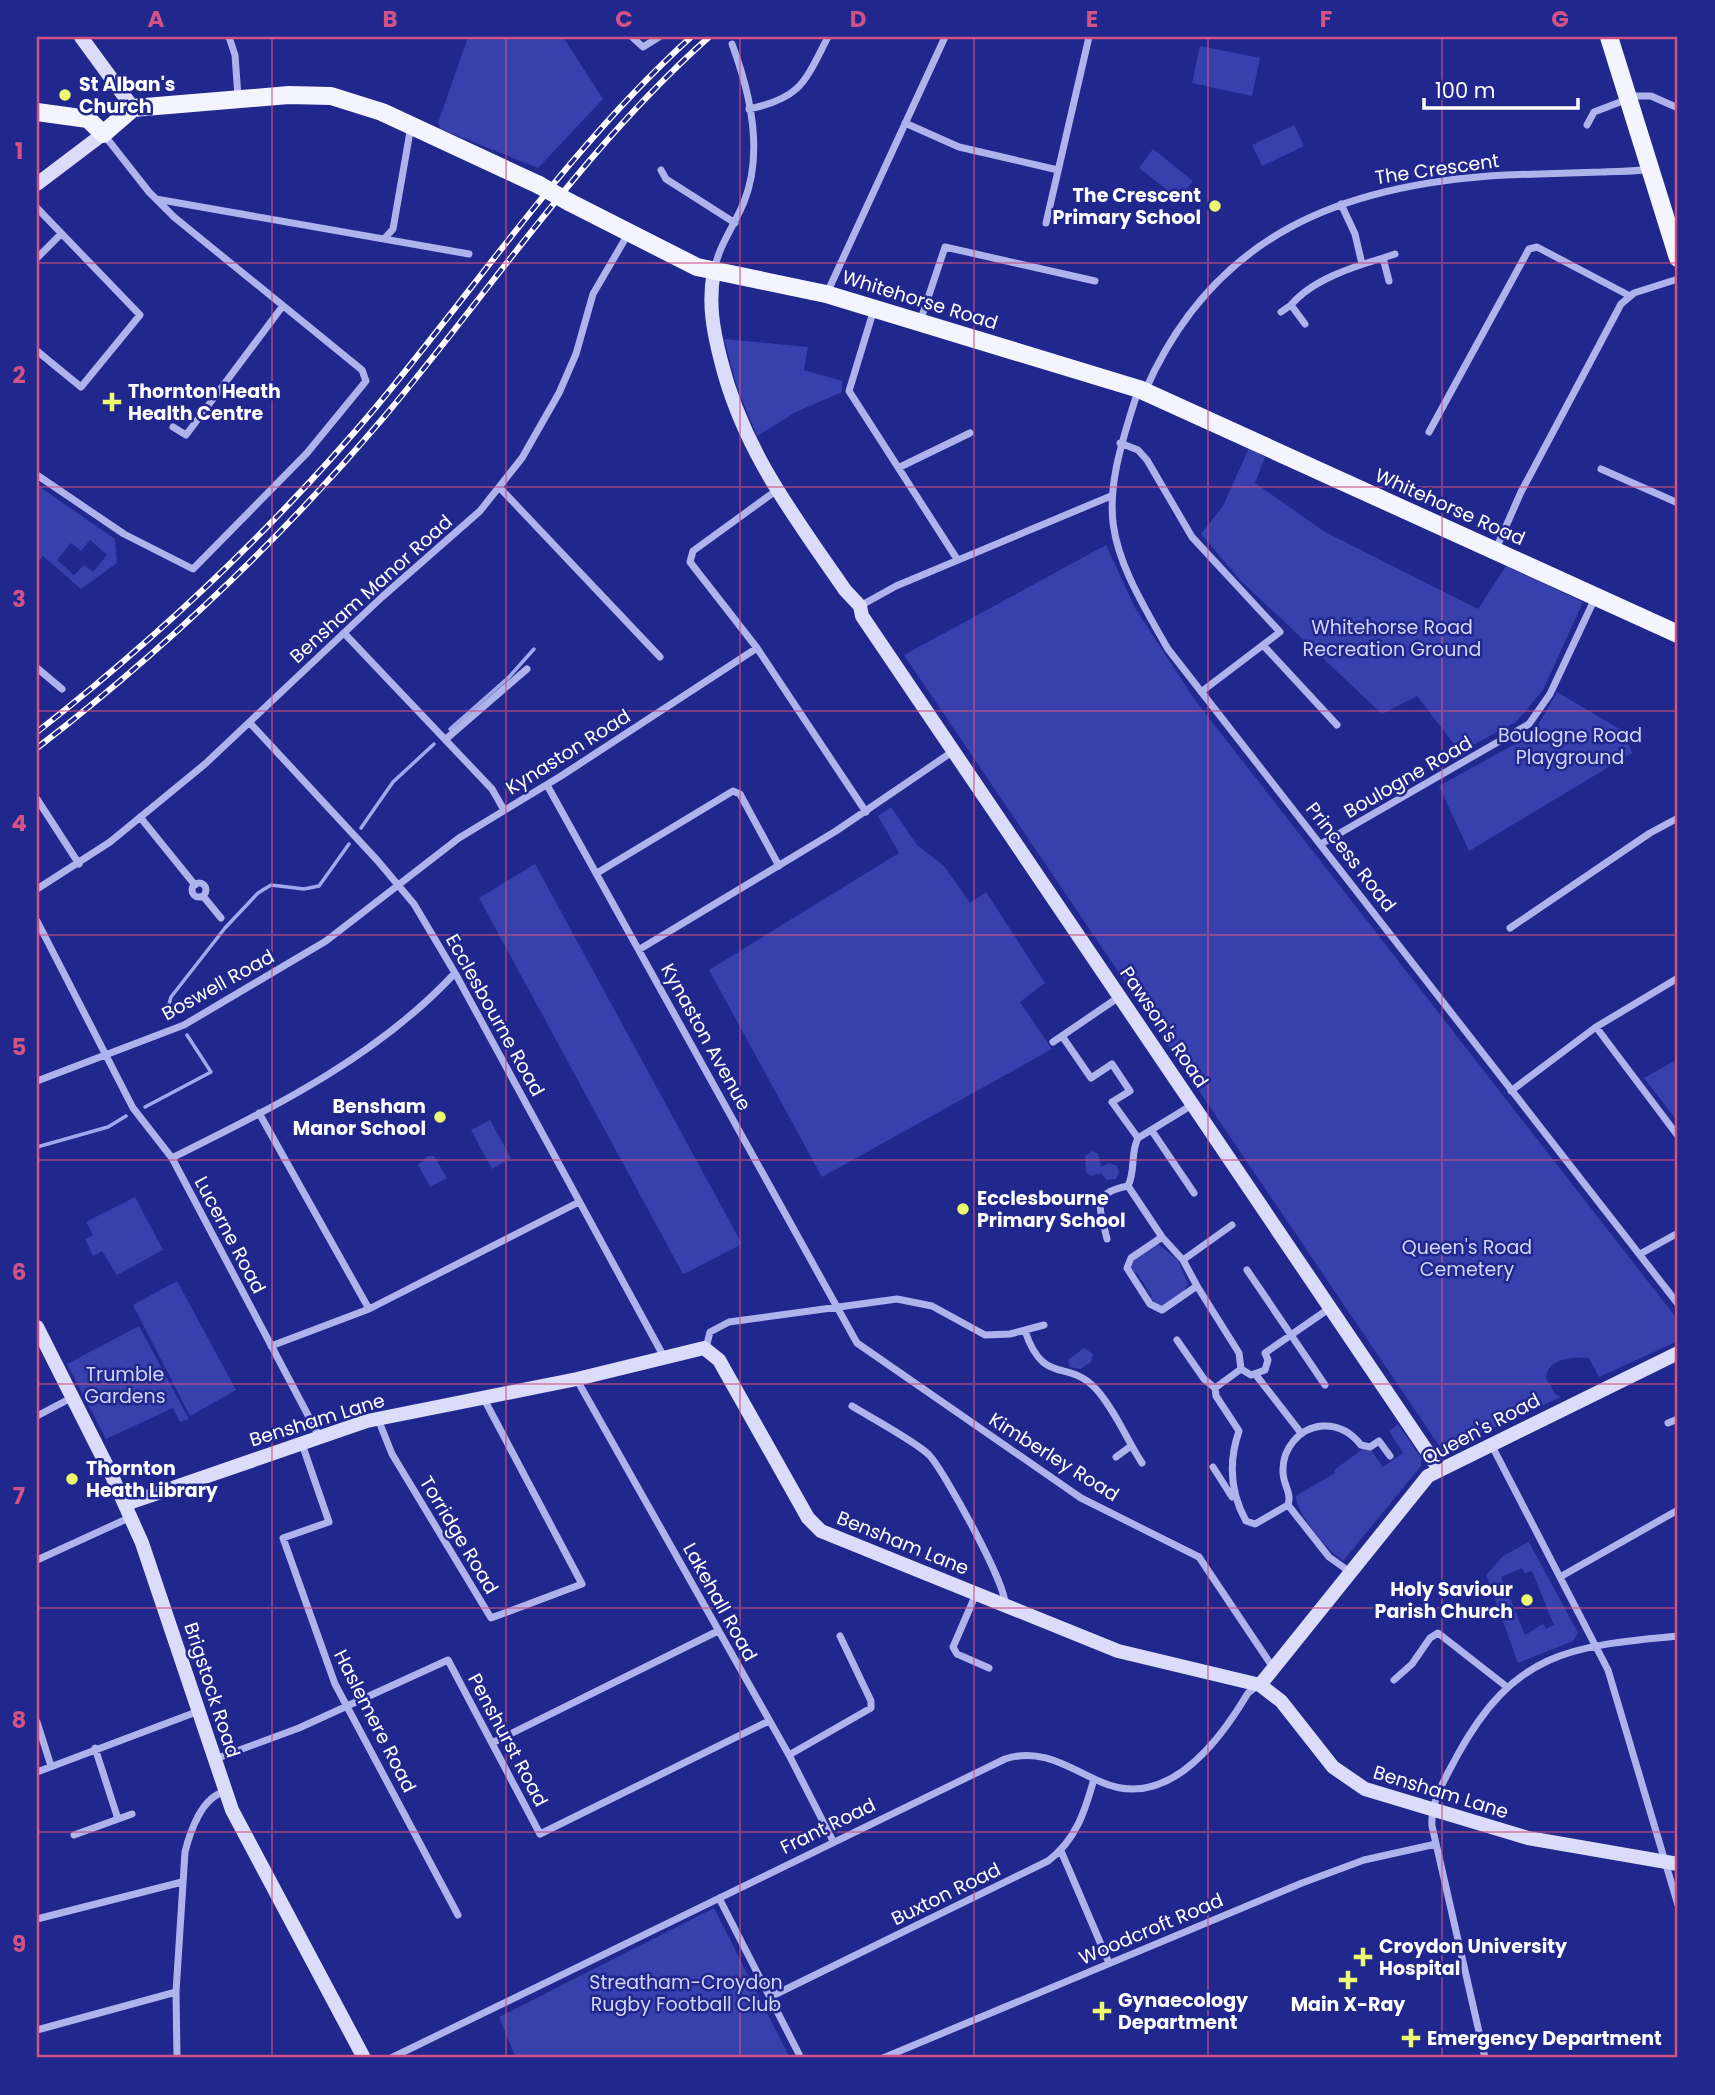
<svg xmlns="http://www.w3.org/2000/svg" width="1715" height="2095" font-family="Poppins,sans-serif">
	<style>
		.green { fill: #3740ad; fill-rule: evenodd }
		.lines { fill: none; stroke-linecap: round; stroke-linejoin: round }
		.stream { stroke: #a2a8ee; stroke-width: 3.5 }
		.street { stroke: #aeb3ec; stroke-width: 7 }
		.secondary { stroke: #dadcf9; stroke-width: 14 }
		.primary { stroke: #f4f4ff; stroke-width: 18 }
		.rail-casing { stroke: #fff; stroke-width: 6 }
		.rail { stroke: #20278d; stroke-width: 3.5; stroke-dasharray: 10; stroke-linecap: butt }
		.primary-bridge { stroke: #f4f4ff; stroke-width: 18 }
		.grid { fill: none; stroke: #d15284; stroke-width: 2; stroke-opacity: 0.55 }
		.poi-dot { fill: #eefa6e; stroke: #20278d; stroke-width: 2.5 }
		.labels { text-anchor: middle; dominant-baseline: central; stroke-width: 5; stroke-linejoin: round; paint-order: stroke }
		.poi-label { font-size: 19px; font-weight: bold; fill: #fff; stroke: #20278d; text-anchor: start }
		.street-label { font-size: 19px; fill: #fff; stroke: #20278d }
		.park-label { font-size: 19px; fill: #d3d6f9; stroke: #20278d }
		.neatline { fill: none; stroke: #d15284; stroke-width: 2.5 }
		.grid-label { font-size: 23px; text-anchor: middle; font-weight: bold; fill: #d15284 }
	</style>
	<rect width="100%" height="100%" fill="#20278d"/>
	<path class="green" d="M468 37H563L603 99 538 168 441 129 438 123Z
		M1200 46 1260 58 1252 96 1192 83Z
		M1294 125 1304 146 1262 166 1252 145Z
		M1153 149 1193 181 1179 199 1139 168Z
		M724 339 808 347 804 370 842 381V392L796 412 757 436 738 390Z
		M1249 448 1265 457 1255 483 1325 532 1478 609 1506 566 1583 602 1543 690 1516 722 1460 752 1417 696 1382 714 1241 581 1201 534 1223 506Z
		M37 485 115 539 117 563 81 589 43 556 37 563V571ZM90 540 107 555 93 572 84 565 74 575 57 560 71 543 81 551Z
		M1106 545 1135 608 1195 700 1678 1320V1341L1599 1377 1589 1358C1573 1357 1548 1357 1546 1378L1555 1394 1561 1397 1448 1449 1440 1447 904 655Z
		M1557 692 1628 734 1626 738 1632 753 1469 851 1439 786 1533 734Z
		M891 807 917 845 944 866 970 903 986 892 1045 983 1020 1002 1052 1049 822 1177 709 970 899 853 878 816Z
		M535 864 742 1244 688 1272 683 1274 479 898Z
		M1678 1059V1122L1644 1078Z
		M490 1120 511 1158 492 1169 471 1130Z
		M1092 1151 1098 1154 1101 1167 1109 1163 1117 1166 1119 1172 1116 1179 1106 1180 1101 1173 1091 1176 1086 1172 1085 1156Z
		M428 1156H434L447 1178 430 1187 418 1165Z
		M135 1197 163 1250 117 1275 102 1251 93 1256 85 1239 93 1235 86 1222Z
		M1158 1244 1178 1260 1188 1284 1183 1292 1160 1307 1150 1298 1152 1296 1137 1273 1130 1270 1135 1259Z
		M177 1281 236 1390 190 1416 133 1305Z
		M139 1326 189 1419 180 1422 173 1408 106 1439 67 1364Z
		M1084 1348 1093 1354 1091 1362 1080 1369 1070 1367 1068 1360Z
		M1398 1424 1421 1458V1466L1343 1561C1328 1551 1296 1514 1296 1496L1335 1473 1334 1470 1363 1449 1372 1451 1383 1467 1403 1453 1389 1431Z
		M1529 1542 1578 1633 1573 1641 1518 1663 1486 1575 1503 1556ZM1522 1568 1525 1573 1532 1571 1554 1625 1546 1629 1543 1624 1525 1635 1501 1577Z
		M714 1908 790 2058H516L499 2017Z"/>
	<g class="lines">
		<path class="stream" d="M450 729 509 677 534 649
			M361 828 393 782 434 744
			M172 1018 169 1004 171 997 225 928 258 893 271 885 304 889 319 886 349 844
			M145 1107 211 1072 187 1035
			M37 1147 108 1127 126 1116"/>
		<path class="street" d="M229 37 235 55 238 97
			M632 37 643 47 659 37
			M1628 96H1651L1678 108
			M749 109C802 98 805 81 828 37
			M905 123 959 147 1058 170
			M1587 125 1594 112 1628 99
			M661 170 666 179 735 223
			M156 199 469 254
			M1341 204 1355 234 1362 264
			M37 208 140 315 81 387 37 351
			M1046 223 1089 37
			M385 238 393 229 411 126
			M37 258 61 234
			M1383 258 1395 254
			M714 271C718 247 735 224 744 202 764 152 750 92 732 44
			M827 293 945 37
			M874 309 849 391 957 559
			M1281 312 1291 305
			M920 322 945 247 1095 281
			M1305 324 1291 305C1312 280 1352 267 1383 258L1389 281
			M1138 391C1097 515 1103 537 1168 649L1678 1304
			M1145 391C1214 233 1344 184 1505 175 1537 174 1569 173 1601 172 1616 171 1634 172 1649 169
			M173 427 186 435 282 307
			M1429 432 1529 249 1537 247 1630 296
			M1120 443 1138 450 1147 460 1192 537 1280 632 1201 692
			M900 467 970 433
			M1601 469 1678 503
			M37 475 124 534 193 569 307 453 366 381 362 370 174 217 149 192 105 136
			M500 488 660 657
			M777 490 693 551 690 562 757 648 866 812
			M1496 549 1521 492 1621 304 1634 293 1678 279
			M860 606 896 586 1111 496
			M344 633 492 789 504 810
			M1263 645 1337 725
			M37 668 62 689
			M250 723 377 860 414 904 455 973 664 1357
			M446 739 527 669
			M547 785 857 1343 1081 1498 1199 1557 1274 1669
			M37 799 79 864
			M140 817 195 885
			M1321 844 1529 724 1550 694 1596 596
			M597 873 733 791 740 794 779 866
			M192 890a7 7 0 1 1 14 0a7 7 0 1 1-14 0Z
			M37 889 110 842 205 764 382 597 480 511 522 458 559 393 576 354 593 294 628 234
			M203 896 221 918
			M37 921 133 1108 172 1158 319 1436
			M1510 928 1650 833 1678 818
			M640 949 836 831 952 752
			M1596 1027 1678 1136
			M1062 1036 1091 1078 1112 1064 1130 1091 1112 1102 1138 1138
			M1053 1042 1119 997
			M37 1081 184 1025 326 941 459 838 561 776 757 648
			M1511 1091 1596 1027 1678 978
			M259 1113 369 1309
			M1152 1131 1194 1193
			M172 1158C274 1107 377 1057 455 973
			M1162 1237 1131 1258 1127 1268 1150 1304 1162 1310 1197 1286 1183 1260 1162 1237 1128 1186C1136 1169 1130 1154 1138 1138L1192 1105
			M1107 1239C1100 1208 1090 1193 1128 1186
			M1640 1254 1678 1233
			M1183 1260 1232 1225
			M1247 1270 1325 1385
			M1197 1286 1239 1353 1241 1369 1251 1375 1265 1370 1268 1360 1265 1353 1330 1308
			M1025 1331C1044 1387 1068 1358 1096 1389 1115 1410 1127 1440 1142 1463
			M1177 1340 1204 1379 1215 1388 1216 1396 1239 1431C1228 1463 1230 1492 1246 1521L1255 1524 1288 1505
			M271 1346 369 1309 579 1202
			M706 1348 710 1332 729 1322 897 1299 932 1306 985 1335 1010 1334 1044 1325
			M1256 1375 1301 1433
			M577 1380 789 1755 833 1841
			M1215 1388 1241 1369
			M852 1406C868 1416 920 1444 930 1456 945 1473 1008 1587 1005 1605
			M37 1416 73 1397
			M378 1419 392 1454 491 1618 582 1584 484 1399
			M1668 1423 1678 1419
			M302 1444 329 1522 283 1538 335 1684 458 1915
			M1491 1444 1608 1670 1678 1905
			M1116 1457 1131 1446
			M1213 1467 1232 1497
			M1288 1505C1292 1492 1283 1485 1283 1472 1282 1449 1299 1428 1322 1426 1339 1425 1351 1432 1361 1445L1370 1447 1379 1441 1390 1456
			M1288 1505 1329 1557 1350 1572
			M37 1560 131 1517
			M1560 1577 1678 1510
			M976 1594 953 1647 957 1654 989 1668
			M1394 1680 1412 1664 1430 1638 1438 1633 1507 1687
			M37 1722 51 1766
			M492 1743 718 1631
			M95 1748 118 1819
			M789 1755 871 1708V1701L840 1636
			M215 1759 299 1728 448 1660 540 1834 769 1721
			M37 1772 199 1711
			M74 1835 132 1814
			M1061 1851 1109 1963
			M719 1898 801 2058
			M37 1919 182 1882
			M770 1997 1048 1861C1076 1840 1085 1811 1094 1779
			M37 2030 176 1992
			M177 2058 176 1992 185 1852C190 1832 202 1796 225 1792
			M391 2058 1005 1759C1042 1747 1069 1768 1101 1782 1167 1811 1219 1742 1248 1693L1257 1686
			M883 2058 1302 1883 1364 1860 1436 1844
			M1485 2058 1432 1826C1430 1802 1446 1777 1457 1756 1514 1652 1569 1646 1678 1636"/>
		<path class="secondary" d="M81 37 133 108
			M37 184 103 134
			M714 271C708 303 713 330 721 361 743 450 794 516 845 590L860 606 862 616 1439 1469
			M37 1327 112 1476 142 1543 232 1810 364 2058
			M126 1504 367 1421 577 1379 704 1348 719 1360 808 1518 821 1531 1118 1651 1260 1685 1281 1701 1333 1767 1365 1789 1528 1838 1678 1864
			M1260 1685 1428 1476 1678 1353"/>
		<path class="primary" d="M1609 37 1678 258
			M37 112 88 119 103 134 133 108 289 95 331 96 382 112 539 185
			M569 202 697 267 826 294 1139 389 1678 634"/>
		<defs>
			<path id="rail" d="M37 732C161 635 274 528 376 407 480 282 570 147 691 37
				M37 748C164 650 280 540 384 417 492 289 583 149 709 37"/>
		</defs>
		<use href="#rail" class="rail-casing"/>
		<use href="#rail" class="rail"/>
		<path class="primary-bridge" d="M539 185 569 202"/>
	</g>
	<path class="grid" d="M272 37V2058M506 37V2058M740 37V2058M974 37V2058M1208 37V2058M1442 37V2058M37 263H1678M37 487H1678M37 711H1678M37 935H1678M37 1160H1678M37 1384H1678M37 1608H1678M37 1832H1678"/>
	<g class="poi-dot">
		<circle cx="65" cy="95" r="7"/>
		<circle cx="1215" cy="206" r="7"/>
		<path d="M108.5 391.5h7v7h7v7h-7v7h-7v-7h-7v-7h7z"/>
		<circle cx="440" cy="1117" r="7"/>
		<circle cx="963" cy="1209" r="7"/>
		<circle cx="72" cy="1479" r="7"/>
		<circle cx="1527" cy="1600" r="7"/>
		<path d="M1359.5 1946.5h7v7h7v7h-7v7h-7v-7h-7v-7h7z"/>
		<path d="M1344.5 1969.5h7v7h7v7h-7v7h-7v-7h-7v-7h7z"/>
		<path d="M1098.5 2000.5h7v7h7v7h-7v7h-7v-7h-7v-7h7z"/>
		<path d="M1407.5 2027.5h7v7h7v7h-7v7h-7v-7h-7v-7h7z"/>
	</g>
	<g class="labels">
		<g class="poi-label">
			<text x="79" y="84">St Alban's<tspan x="79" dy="22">Church</tspan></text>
			<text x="1201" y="195" text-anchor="end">The Crescent<tspan x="1201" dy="22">Primary School</tspan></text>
			<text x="128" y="391">Thornton Heath<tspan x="128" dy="22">Health Centre</tspan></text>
			<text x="426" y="1106" text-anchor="end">Bensham<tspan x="426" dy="22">Manor School</tspan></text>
			<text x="977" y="1198">Ecclesbourne<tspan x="977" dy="22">Primary School</tspan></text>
			<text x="86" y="1468">Thornton<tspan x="86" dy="22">Heath Library</tspan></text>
			<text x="1513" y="1589" text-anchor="end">Holy Saviour<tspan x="1513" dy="22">Parish Church</tspan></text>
			<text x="1379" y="1946">Croydon University<tspan x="1379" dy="22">Hospital</tspan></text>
			<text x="1118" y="2000">Gynaecology<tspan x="1118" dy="22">Department</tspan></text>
			<text x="1348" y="2004" text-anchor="middle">Main X-Ray</text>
			<text x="1427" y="2038">Emergency Department</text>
		</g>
		<g class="street-label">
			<text transform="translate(1437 169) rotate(-8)">The Crescent</text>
			<text transform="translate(920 300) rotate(17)">Whitehorse Road</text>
			<text transform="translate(1450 507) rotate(24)">Whitehorse Road</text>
			<text transform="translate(371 589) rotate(-42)">Bensham Manor Road</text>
			<text transform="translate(568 752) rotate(-32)">Kynaston Road</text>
			<text transform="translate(1408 777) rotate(-30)">Boulogne Road</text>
			<text transform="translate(1351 857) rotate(52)">Princess Road</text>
			<text transform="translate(218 985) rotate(-29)">Boswell Road</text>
			<text transform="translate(495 1015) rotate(61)">Ecclesbourne Road</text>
			<text transform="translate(1164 1027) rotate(56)">Pawson's Road</text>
			<text transform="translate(706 1037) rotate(61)">Kynaston Avenue</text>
			<text transform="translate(230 1235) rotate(62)">Lucerne Road</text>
			<text transform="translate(317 1420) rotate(-17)">Bensham Lane</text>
			<text transform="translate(1481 1429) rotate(-28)">Queen's Road</text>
			<text transform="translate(1054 1457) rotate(32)">Kimberley Road</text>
			<text transform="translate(459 1535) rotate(59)">Torridge Road</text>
			<text transform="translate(903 1543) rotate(22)">Bensham Lane</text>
			<text transform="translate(720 1602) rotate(61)">Lakehall Road</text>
			<text transform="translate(212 1690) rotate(72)">Brigstock Road</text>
			<text transform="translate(375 1721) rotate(63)">Haslemere Road</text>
			<text transform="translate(508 1740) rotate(62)">Penshurst Road</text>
			<text transform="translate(1441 1792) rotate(17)">Bensham Lane</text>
			<text transform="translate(828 1826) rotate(-26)">Frant Road</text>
			<text transform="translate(946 1894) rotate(-26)">Buxton Road</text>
			<text transform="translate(1151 1929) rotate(-23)">Woodcroft Road</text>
		</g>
		<g class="park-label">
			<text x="1392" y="627">Whitehorse Road<tspan x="1392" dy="22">Recreation Ground</tspan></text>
			<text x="1570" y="735">Boulogne Road<tspan x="1570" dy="22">Playground</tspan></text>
			<text x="1467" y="1247">Queen's Road<tspan x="1467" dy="22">Cemetery</tspan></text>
			<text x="125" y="1374">Trumble<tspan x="125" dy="22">Gardens</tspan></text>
			<text x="686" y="1982">Streatham-Croydon<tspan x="686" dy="22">Rugby Football Club</tspan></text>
		</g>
	</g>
	<rect width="1715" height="2095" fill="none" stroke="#20278d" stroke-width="77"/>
	<path d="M1424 98v10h154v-10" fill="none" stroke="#ffffff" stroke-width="3.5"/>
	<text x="1435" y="98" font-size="21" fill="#ffffff" stroke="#20278d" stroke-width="5" paint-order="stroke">100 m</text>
	<rect x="38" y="38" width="1638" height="2018" class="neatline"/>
	<g class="grid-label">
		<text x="156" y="27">A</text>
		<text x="390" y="27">B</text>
		<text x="624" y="27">C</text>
		<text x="858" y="27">D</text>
		<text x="1092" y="27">E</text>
		<text x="1326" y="27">F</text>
		<text x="1560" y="27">G</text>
		<text x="19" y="159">1</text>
		<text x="19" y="383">2</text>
		<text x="19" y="607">3</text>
		<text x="19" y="831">4</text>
		<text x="19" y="1055">5</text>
		<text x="19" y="1280">6</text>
		<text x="19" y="1504">7</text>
		<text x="19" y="1728">8</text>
		<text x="19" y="1952">9</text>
	</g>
</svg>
